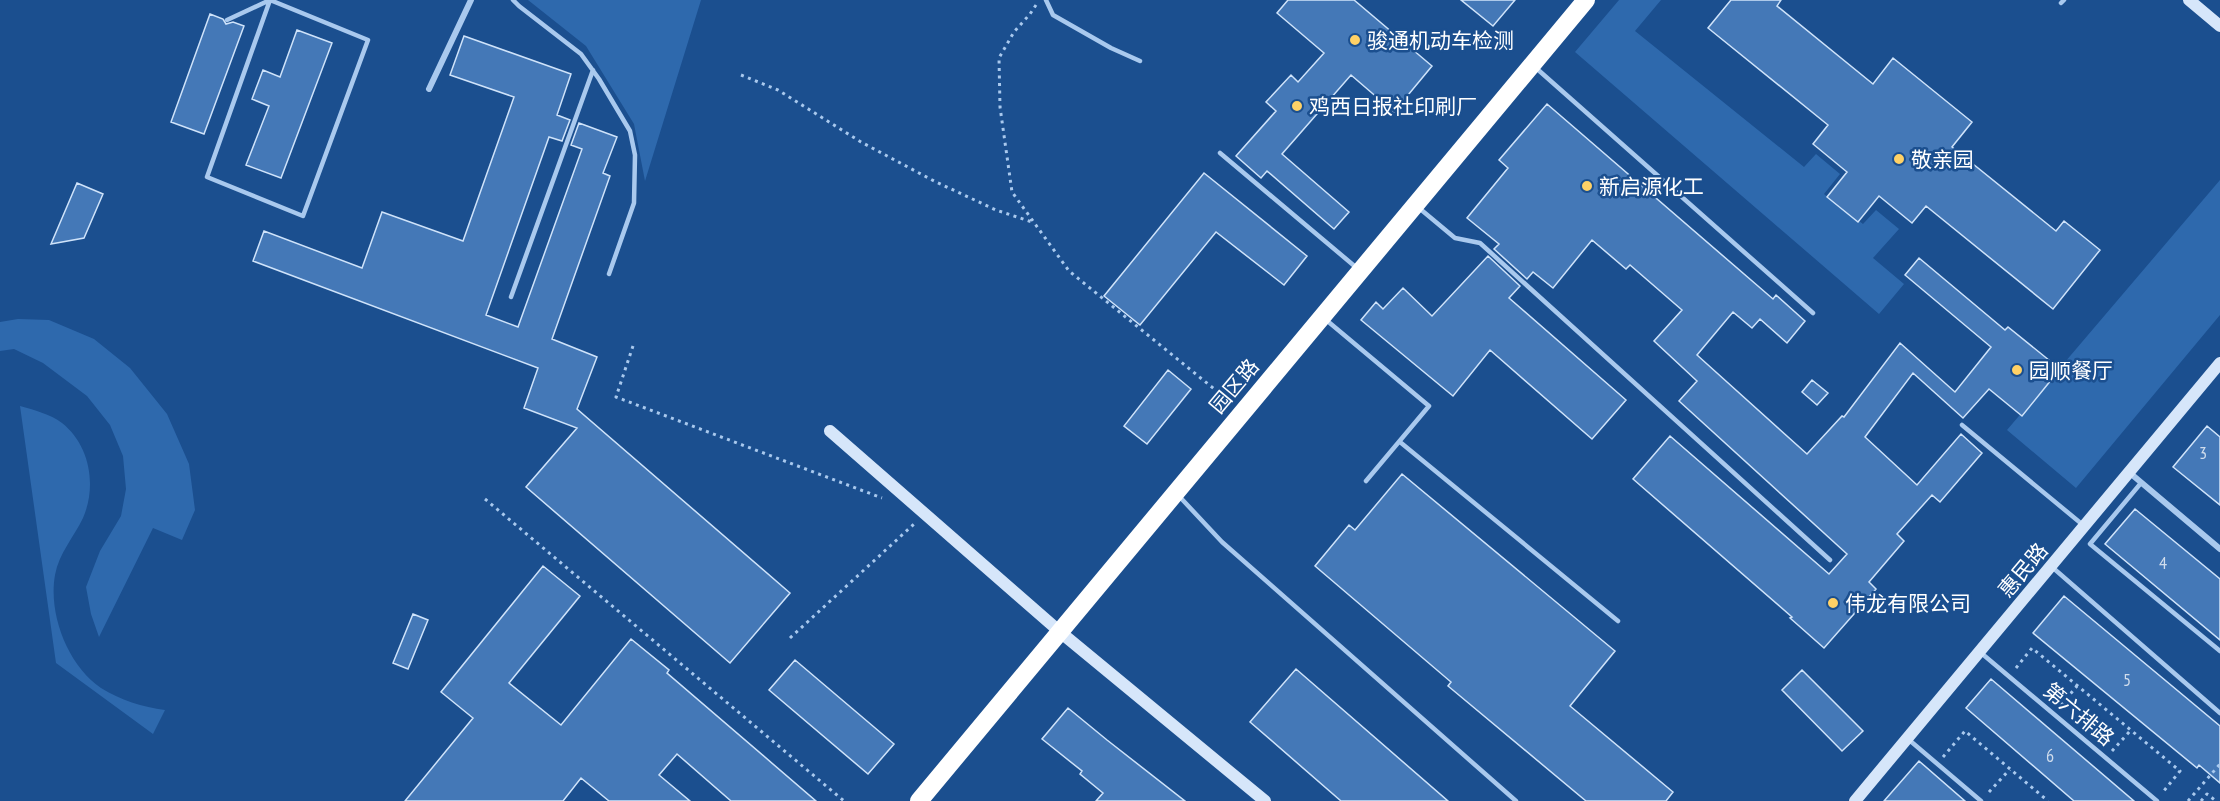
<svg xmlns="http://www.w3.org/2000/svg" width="2220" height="801" font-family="'PT Sans Narrow','Noto Sans SC',sans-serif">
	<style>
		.green { fill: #2e69ad }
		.building { fill: #4478b7; stroke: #cfe3fa; stroke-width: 1.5 }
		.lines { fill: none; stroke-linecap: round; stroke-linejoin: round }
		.path { stroke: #a9c9ee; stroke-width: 3; stroke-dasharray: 3 4.5; stroke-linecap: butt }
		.lane { stroke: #a9c9ee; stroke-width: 4.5 }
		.street { stroke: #a9c9ee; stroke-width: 6 }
		.secondary { stroke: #d6e6fa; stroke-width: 12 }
		.highway { stroke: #fff; stroke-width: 18 }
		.poi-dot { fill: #ffd166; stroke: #1b4f8f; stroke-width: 2 }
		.labels { text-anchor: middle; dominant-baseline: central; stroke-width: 5; stroke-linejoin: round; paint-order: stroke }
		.number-label { font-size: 18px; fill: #d0dded }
		.poi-label { font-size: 21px; fill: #fff; stroke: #1b4f8f; text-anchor: start }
		.street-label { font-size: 21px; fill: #fff; stroke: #1b4f8f }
	</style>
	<rect width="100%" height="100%" fill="#1b4f8f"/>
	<path class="green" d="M528 0H701L645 181 634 124 586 46Z
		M1619 0H1661L1635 31 1804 167 1816 154 1840 174 1824 194 1863 224 1876 210 1899 229 1873 258 1904 284 1879 314 1575 52Z
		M2220 180V315L2076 488 2007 430Z
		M18 319 49 320 94 339 130 368 167 414 189 464 195 510 182 540 153 528 99 637 91 614 86 587 100 551 121 516 126 489 123 456 110 425 87 396 43 363 14 349 0 351V322Z
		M20 406C34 410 50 414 62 423 90 445 97 486 83 518 74 537 59 553 55 575 48 614 68 666 101 688 120 700 143 707 165 710L153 734 56 663Z"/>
	<path class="building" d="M1288 0H1354L1432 66 1394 112 1351 75 1282 154 1349 212 1334 229 1267 171 1261 178 1236 156 1276 111 1266 102 1291 75 1298 82 1324 53 1277 13Z
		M1461 0H1515L1493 26Z
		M1731 0H1781L1777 6 1873 84 1893 58 1972 122 1952 147 2056 231 2064 221 2100 250 2053 309 1926 206 1912 223 1879 196 1858 222 1827 197 1847 172 1813 144 1828 125 1708 28Z
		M210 14 223 19 226 24 233 22 244 26 204 134 171 122Z
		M297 30 332 43 281 178 246 165 269 106 252 99 263 70 280 77Z
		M464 36 571 74 557 115 570 120 562 141 549 137 486 315 518 327 582 149 571 145 579 123 617 137 603 173 610 176 552 339 597 357 577 409 790 593 730 663 526 487 577 428 524 408 538 368 253 261 264 231 362 268 382 212 463 241 514 97 450 75Z
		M1547 104 1773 299 1776 295 1805 321 1787 343 1760 319 1752 328 1733 312 1697 355 1807 454 1842 416 1844 417 1900 343 1955 392 1991 347 1905 275 1919 258 2005 330 2008 327 2060 369 2022 416 1989 389 1963 418 1913 373 1865 437 1917 485 1961 434 1982 453 1940 502 1932 495 1897 534 1904 541 1869 582 1876 589 1824 648 1790 618 1792 617 1633 479 1670 436 1829 574 1847 554 1679 401 1697 381 1654 341 1682 310 1630 265 1626 269 1592 240 1553 288 1533 272 1527 279 1494 249 1499 244 1467 218 1508 168 1499 160Z
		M1204 173 1307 256 1284 285 1216 232 1140 325 1104 296Z
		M77 183 103 194 84 238 51 244Z
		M1488 256 1520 286 1509 298 1626 400 1592 439 1490 350 1453 396 1361 320 1376 302 1383 309 1403 288 1432 316Z
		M1168 370 1191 389 1147 444 1124 426Z
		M1812 380 1828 393 1817 405 1802 392Z
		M2207 426 2220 437V505L2173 467Z
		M1402 474 1615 651 1570 706 1673 792 1666 801H1586L1448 686 1451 682 1315 566 1349 525 1355 530Z
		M2135 509 2220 579V640L2105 544Z
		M543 566 580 596 509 683 561 725 631 639 669 670 667 673 816 801H731L677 754 659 775 690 801H609L581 778 563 801H405L473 718 441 692Z
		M2064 596 2220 726V783L2199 765 2197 768 2033 633Z
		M413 614 428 620 408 669 393 663Z
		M795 660 894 744 868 774 769 690Z
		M1296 669 1448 801H1341L1250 722Z
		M1802 670 1863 731 1842 751 1782 690Z
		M1991 679 2134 801H2074L1966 708Z
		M1068 708 1107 740 1185 801H1096L1103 793 1080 774 1082 771 1042 739Z
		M1919 761 1965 801H1884Z"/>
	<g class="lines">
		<path class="path" d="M1036 5 1030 14 1014 32 999 58 1000 107 1012 192 1069 271 1229 401
			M741 75 778 90 861 142 934 181 996 210 1032 222
			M633 346 616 397 882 498
			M485 499 844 801
			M790 638 914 524
			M2016 668 2032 648 2180 771 2163 792
			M2061 705 2077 686
			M2112 751 2131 730
			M1943 757 1965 731 2048 801
			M1989 792 2010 769
			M2188 801 2220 764
			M2201 801 2207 794 2216 801"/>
		<path class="lane" d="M513 0 519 6 581 54 599 79 630 131 635 155 634 203 609 274
			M1046 0 1053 15 1111 48 1140 61
			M2061 3 2064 0
			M227 20 270 0 368 40 303 216 207 177 270 0
			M1536 68 1813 313
			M1220 153 1358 269
			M1419 208 1455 238 1480 243 1830 560
			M511 297 593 70
			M1325 319 1429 406 1366 481
			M1962 425 2083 525
			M1400 442 1618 621
			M2141 483 2090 544 2220 651
			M1178 495 1222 542 1516 801
			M2052 567 2220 713
			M1980 652 2157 801
			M1908 739 1981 801"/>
		<path class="street" d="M429 89 471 0
			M2130 473 2220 549"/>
		<path class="secondary" d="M2189 0 2220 26
			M830 431 1059 631 1265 801
			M1855 801 2220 363"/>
		<path class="highway" d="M919 801 1586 0"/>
	</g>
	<g class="poi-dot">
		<circle cx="1355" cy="40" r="6"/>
		<circle cx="1297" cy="106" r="6"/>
		<circle cx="1899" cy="159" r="6"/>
		<circle cx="1587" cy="186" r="6"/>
		<circle cx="2017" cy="370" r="6"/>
		<circle cx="1833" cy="603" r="6"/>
	</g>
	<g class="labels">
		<g class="number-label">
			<text x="2203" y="452">3</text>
			<text x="2163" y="562">4</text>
			<text x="2127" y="679">5</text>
			<text x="2050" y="755">6</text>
		</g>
		<g class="poi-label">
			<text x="1367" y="40">骏通机动车检测</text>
			<text x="1309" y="106">鸡西日报社印刷厂</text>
			<text x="1911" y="159">敬亲园</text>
			<text x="1599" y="186">新启源化工</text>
			<text x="2029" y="370">园顺餐厅</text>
			<text x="1845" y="603">伟龙有限公司</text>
		</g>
		<g class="street-label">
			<text transform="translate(1234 386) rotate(-50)">园区路</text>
			<text transform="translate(2023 570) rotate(-50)">惠民路</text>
			<text transform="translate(2079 714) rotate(40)">第六排路</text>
		</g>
	</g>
</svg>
